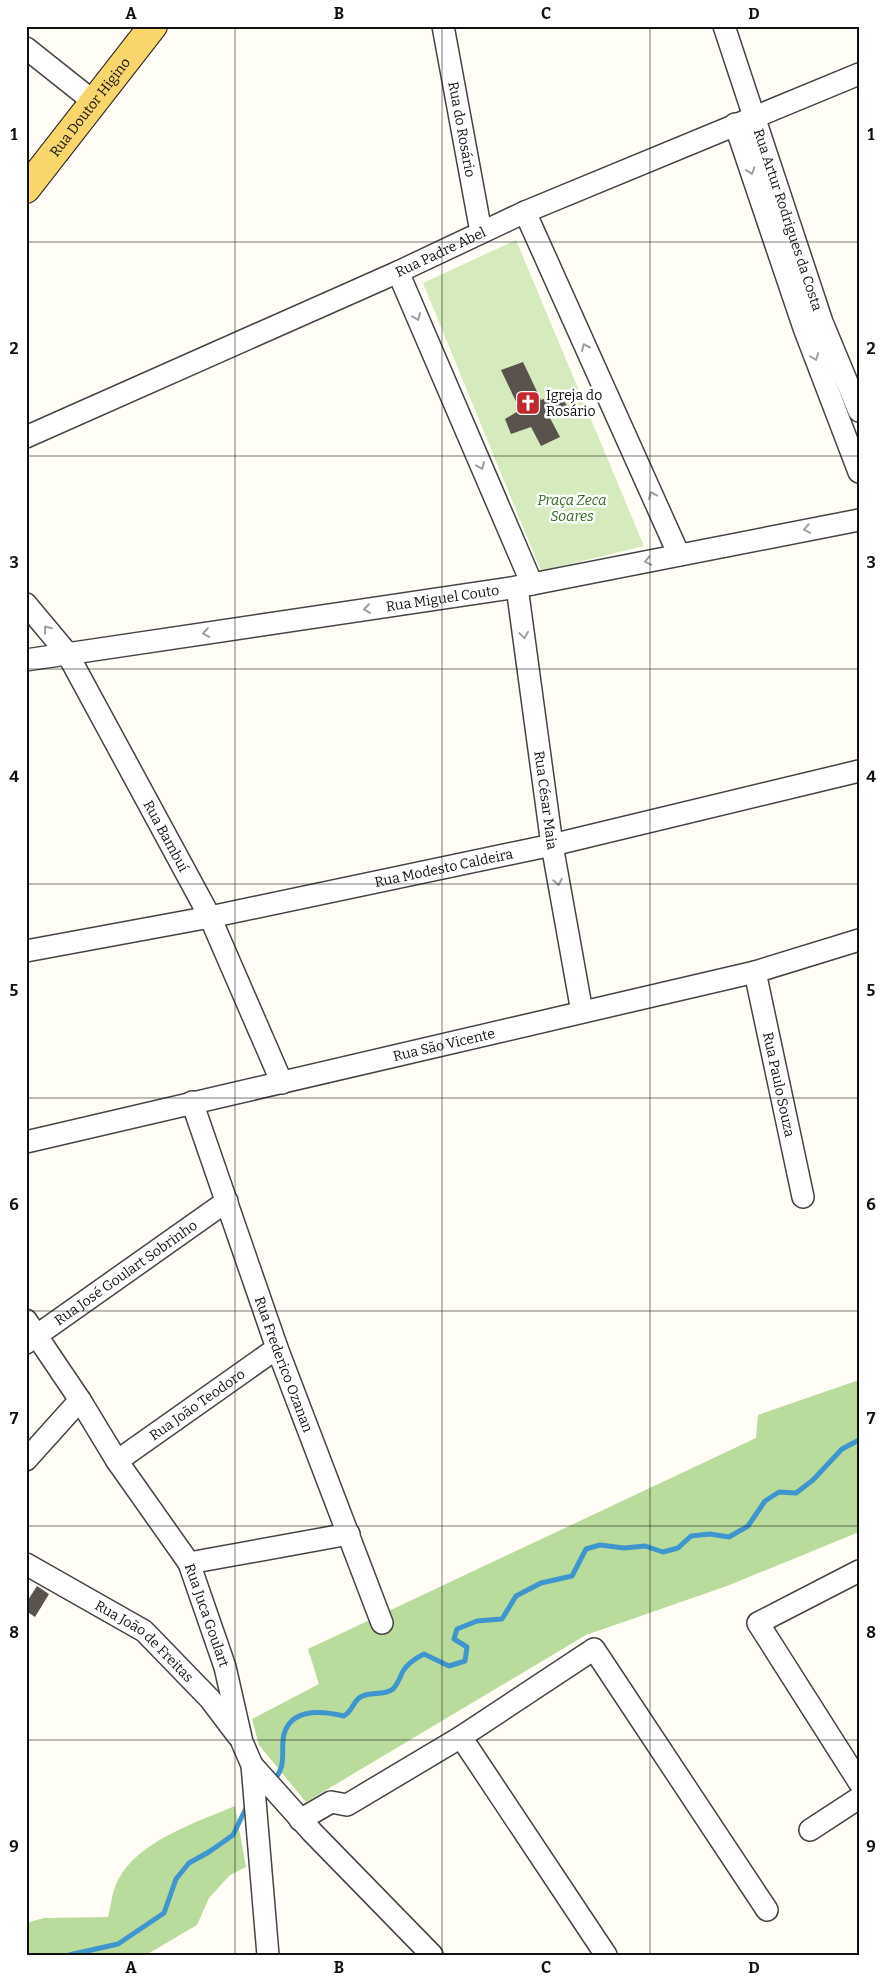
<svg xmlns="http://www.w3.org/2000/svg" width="885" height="1981" font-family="Bitter,serif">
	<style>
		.green { fill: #d5ebbd }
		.forest { fill: #b9dc9c }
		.water { fill: #b9e0f7; stroke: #3f96cf }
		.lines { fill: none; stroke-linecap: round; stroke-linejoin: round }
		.stream { stroke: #3f96cf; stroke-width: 5 }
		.building { fill: #5a524d }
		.minor-casing { stroke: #444; stroke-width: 24 }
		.major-casing { stroke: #222; stroke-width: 30 }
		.minor { stroke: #fff; stroke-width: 21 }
		.major { stroke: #f9d66b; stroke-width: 28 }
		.oneway { stroke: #a0a0a0 }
		.grid { fill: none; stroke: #111; stroke-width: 1; stroke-opacity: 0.55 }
		.labels { text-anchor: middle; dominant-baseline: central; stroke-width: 5; stroke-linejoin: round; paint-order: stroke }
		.street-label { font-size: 14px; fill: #111; stroke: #fff }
		.poi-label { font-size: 14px; fill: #111; stroke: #fff; text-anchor: start }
		.park-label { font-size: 14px; font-style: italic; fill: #2f6b1f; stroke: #fff }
		.neatline { fill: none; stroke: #111; stroke-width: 2 }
		.grid-label { font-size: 16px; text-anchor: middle; font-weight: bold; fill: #111 }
	</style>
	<rect width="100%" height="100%" fill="#fffdf5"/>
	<path class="green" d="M516 240 644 546 541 571 423 283Z"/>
	<path class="forest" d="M859 1380V1532L727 1586 586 1635 306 1802 259 1745 252 1719 319 1684 308 1649 756 1438 758 1415Z
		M235 1806 246 1867 230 1875 209 1898 197 1925 146 1955H26V1923L44 1918 108 1917C111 1906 112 1891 118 1880 138 1841 197 1822 235 1806Z"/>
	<path class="water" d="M233 1835 209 1852 189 1863 176 1879 164 1913 118 1944 67 1955 118 1944 163 1913 175 1879 188 1862Z"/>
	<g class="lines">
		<path class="stream" d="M273 1781C288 1766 280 1750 284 1734 292 1707 323 1711 344 1716 352 1711 353 1703 359 1698 369 1690 383 1697 393 1689 398 1684 400 1677 403 1671 408 1663 416 1658 424 1654L449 1666 465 1661 467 1647 454 1639 457 1629 477 1621 502 1619 516 1596 541 1583 572 1576 586 1549 600 1545 624 1548 645 1546 663 1552 678 1548 691 1536 710 1534 729 1537 748 1526 765 1501 779 1492 796 1493 813 1480 842 1449 859 1440
			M69 1955 118 1944 164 1913 176 1879 189 1863 209 1852 233 1835 248 1804"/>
	</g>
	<path class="building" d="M523 362 541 400 560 393 569 410 550 418 560 437 541 446 531 427 511 434 505 419 520 410 501 370Z
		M37 1586 49 1594 35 1617 26 1611V1603Z"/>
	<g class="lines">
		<defs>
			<g id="minor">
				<path id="s1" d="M443 26 481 232"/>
				<path id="s2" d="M724 26 822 322 859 411"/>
				<path d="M26 48 94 102"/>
				<path d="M735 124 804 328 859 472"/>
				<path d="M525 212 679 555"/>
				<path d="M398 272 532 584"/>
				<path id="s3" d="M26 437 398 272 525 212 859 74"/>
				<path id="s4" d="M517 587 552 845 582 1012"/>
				<path id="s5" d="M26 604 67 653 210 917 282 1083"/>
				<path id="s6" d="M26 660 517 587 859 520"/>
				<path id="s7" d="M26 951 210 917 552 845 859 771"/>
				<path id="s8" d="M755 972 803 1197"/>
				<path id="s9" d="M192 1102 277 1348 382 1623"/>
				<path id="s10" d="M26 1142 755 972 859 940"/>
				<path id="s11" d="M26 1320 80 1400 117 1461 189 1563 225 1667 242 1742 252 1765 268 1955"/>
				<path id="s12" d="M26 1343 227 1201"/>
				<path d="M26 1460 80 1400"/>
				<path id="s13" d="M117 1461 277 1348"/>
				<path d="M189 1563 349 1534"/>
				<path id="s14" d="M26 1564 144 1631 210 1699 238 1736"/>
				<path d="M859 1571 758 1623 859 1782"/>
				<path d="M461 1737 606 1955"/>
				<path d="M252 1765 312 1832 432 1955"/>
				<path d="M300 1820 331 1802 347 1805 461 1737 594 1649 767 1910"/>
				<path d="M810 1830 859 1798"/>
			</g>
			<g id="major">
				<path id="s15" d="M26 189 153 26"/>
			</g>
		</defs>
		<use href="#minor" class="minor-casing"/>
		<use href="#major" class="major-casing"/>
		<use href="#minor" class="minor"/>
		<use href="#major" class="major"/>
	</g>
	<defs><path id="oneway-chevron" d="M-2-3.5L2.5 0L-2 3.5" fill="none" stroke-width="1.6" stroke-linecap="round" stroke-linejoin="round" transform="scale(1.25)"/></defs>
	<g class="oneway">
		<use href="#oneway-chevron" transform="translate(751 171) rotate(71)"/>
		<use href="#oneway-chevron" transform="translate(417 317) rotate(67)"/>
		<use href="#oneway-chevron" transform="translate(585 347) rotate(-114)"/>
		<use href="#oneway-chevron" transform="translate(815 357) rotate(69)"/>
		<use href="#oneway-chevron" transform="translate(481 466) rotate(67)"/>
		<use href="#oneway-chevron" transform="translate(652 495) rotate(-114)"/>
		<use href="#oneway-chevron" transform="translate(807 529) rotate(169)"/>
		<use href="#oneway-chevron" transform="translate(648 561) rotate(169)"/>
		<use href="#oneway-chevron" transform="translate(367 609) rotate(172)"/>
		<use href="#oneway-chevron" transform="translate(47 629) rotate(-129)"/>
		<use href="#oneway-chevron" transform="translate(206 633) rotate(172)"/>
		<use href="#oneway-chevron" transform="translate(524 635) rotate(82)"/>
		<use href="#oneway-chevron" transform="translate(558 882) rotate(80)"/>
	</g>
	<path class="grid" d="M235 26V1955M442 26V1955M650 26V1955M26 242H859M26 456H859M26 669H859M26 884H859M26 1098H859M26 1311H859M26 1526H859M26 1740H859"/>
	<defs>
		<symbol id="church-square" viewBox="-11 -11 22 22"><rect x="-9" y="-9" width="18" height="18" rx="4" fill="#c4262e" stroke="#fff"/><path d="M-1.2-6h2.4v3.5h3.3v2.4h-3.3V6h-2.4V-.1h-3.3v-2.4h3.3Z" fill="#fff"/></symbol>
	</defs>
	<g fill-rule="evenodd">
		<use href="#church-square" x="514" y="389" width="28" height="28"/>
	</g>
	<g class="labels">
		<g class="street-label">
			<text stroke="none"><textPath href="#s15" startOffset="104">Rua Doutor Higino</textPath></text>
			<text stroke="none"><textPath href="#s1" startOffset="105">Rua do Rosário</textPath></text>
			<text stroke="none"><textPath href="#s2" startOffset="204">Rua Artur Rodrigues da Costa</textPath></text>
			<text stroke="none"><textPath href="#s3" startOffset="454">Rua Padre Abel</textPath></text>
			<text stroke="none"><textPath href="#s6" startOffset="421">Rua Miguel Couto</textPath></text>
			<text stroke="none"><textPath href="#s4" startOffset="215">Rua César Maia</textPath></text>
			<text stroke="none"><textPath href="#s5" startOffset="272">Rua Bambuí</textPath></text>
			<text stroke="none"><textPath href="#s7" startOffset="426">Rua Modesto Caldeira</textPath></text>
			<text stroke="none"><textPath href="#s10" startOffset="429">Rua São Vicente</textPath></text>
			<text stroke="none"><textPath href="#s8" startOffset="115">Rua Paulo Souza</textPath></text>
			<text stroke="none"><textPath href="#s12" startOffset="122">Rua José Goulart Sobrinho</textPath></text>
			<text stroke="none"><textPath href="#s9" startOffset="278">Rua Frederico Ozanan</textPath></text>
			<text stroke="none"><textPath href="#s13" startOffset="98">Rua João Teodoro</textPath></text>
			<text stroke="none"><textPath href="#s11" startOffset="348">Rua Juca Goulart</textPath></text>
			<text stroke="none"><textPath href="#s14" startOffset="142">Rua João de Freitas</textPath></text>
		</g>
		<g class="poi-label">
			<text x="546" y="395">Igreja do<tspan x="546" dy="16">Rosário</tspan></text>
		</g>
		<g class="park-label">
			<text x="572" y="500">Praça Zeca<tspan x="572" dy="16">Soares</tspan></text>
		</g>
	</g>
	<rect width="885" height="1981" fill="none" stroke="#ffffff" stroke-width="55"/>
	<rect x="28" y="28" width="830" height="1926" class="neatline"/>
	<g class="grid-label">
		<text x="131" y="19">A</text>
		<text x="339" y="19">B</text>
		<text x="546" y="19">C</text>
		<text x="754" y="19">D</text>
		<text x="14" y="140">1</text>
		<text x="871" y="140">1</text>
		<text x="14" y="354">2</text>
		<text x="871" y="354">2</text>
		<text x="14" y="568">3</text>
		<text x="871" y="568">3</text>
		<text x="14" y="782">4</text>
		<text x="871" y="782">4</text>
		<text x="14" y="996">5</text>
		<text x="871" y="996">5</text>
		<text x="14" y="1210">6</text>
		<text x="871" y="1210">6</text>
		<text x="14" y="1424">7</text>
		<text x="871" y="1424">7</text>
		<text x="14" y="1638">8</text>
		<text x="871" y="1638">8</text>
		<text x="14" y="1852">9</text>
		<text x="871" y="1852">9</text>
		<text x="131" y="1973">A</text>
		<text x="339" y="1973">B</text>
		<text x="546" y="1973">C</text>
		<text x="754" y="1973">D</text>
	</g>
</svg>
